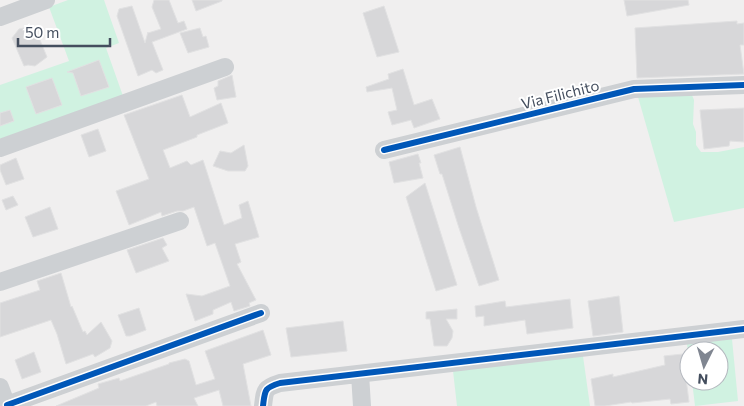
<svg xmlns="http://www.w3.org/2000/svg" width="744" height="406" font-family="Commissioner,sans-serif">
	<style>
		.green { fill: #d0f2e1 }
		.building { fill: #d7d7d9; stroke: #e1e1e2 }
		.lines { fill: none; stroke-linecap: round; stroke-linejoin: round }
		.minor { stroke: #cdd0d3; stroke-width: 18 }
		.cycleway-casing { stroke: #fff; stroke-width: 9 }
		.cycleway { stroke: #0057b8; stroke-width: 6 }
		.labels { text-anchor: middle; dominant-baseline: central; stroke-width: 4; stroke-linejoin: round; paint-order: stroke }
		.street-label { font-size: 15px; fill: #444e5e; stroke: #fff }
	</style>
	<rect width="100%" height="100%" fill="#f0efef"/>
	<path class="green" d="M68 0H104L119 43 106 48 123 96 0 139V85L69 61 49 7Z
		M692 95 694 100 693 124 696 132V145L701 152H718L744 147V208L674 222 638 97Z
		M732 339 738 401 695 406 692 381H719V351H689V360L687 344Z
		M583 356 590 406H457L453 371Z"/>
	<path class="building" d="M154 0H169L178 23 184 21 187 29 152 42 163 70 156 73 152 70 138 76 117 16 119 9 132 6 145 43 148 32V33L161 29 152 7Z
		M192 0H222V1L196 11Z
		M624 0H688L689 5 627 16Z
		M384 6 399 52 377 57 363 13Z
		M737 21V24L744 23V45H740L744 74 637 78 635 28Z
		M24 28 30 30 35 28 47 57 35 66 28 65 24 66 12 38 19 29Z
		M200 28 203 37 206 36 209 47 188 53 180 33Z
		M99 60 109 87 81 96 73 73 67 72Z
		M403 69 414 105 432 99 440 119 414 128 411 120 392 125 388 112 397 110 392 88 367 92 366 87 389 79 388 74Z
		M232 75 236 97 217 100 214 88 218 86V81Z
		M52 78 62 105 36 114 26 87Z
		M182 95 190 117 221 103 228 123 197 135V137L163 150 170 168 187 161 191 165 203 160 224 225 242 218 239 205 248 201 259 237 235 244 241 262 237 264 256 300 249 303 250 306 234 311 231 302 213 310V314L195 321 186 294 202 296 230 286 215 243 207 246 194 207 183 211H177L162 216 161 212 129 225 116 191 149 179 124 115Z
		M744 108V142L730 141 729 146 704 149 700 110Z
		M10 110 14 121 0 126V113Z
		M98 129 106 151 89 157 81 135Z
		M244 145 248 166 245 171H228L213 166 220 151 231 153Z
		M460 147 476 207 499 280 479 286 459 228 442 174H440L434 155Z
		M418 154 421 163H419L423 178 394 183 389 162Z
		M16 158 24 179 6 185 0 170V165Z
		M425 183 457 285 436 291 406 197Z
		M13 196 18 205 6 210 2 200Z
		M50 207 58 229 33 237 25 217Z
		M163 238 167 245 162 248 169 261 136 273 127 250Z
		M61 273 71 307 72 306 83 332 85 331 87 335 101 322 112 341 110 348 95 357 93 354 66 364 57 334 51 320 0 337V303L40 290 37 281Z
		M619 296 623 332 593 336 588 301Z
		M570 299 573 328 527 334 525 320 484 326V316L476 317 475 306 505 301 506 307Z
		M139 308 146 330 130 336H126L118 315Z
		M457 309V319H446L453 331 452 338 447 346H434L430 319H426V312Z
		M343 321 347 351 291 357 286 328Z
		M263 330 271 355 243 364 251 406H223L219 390 194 398 198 406H157L156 402 146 406H56L99 388 98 384 119 378 120 381 169 364V363L185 359 189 361 196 385 215 379 205 351Z
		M34 352 41 372 22 379 15 360Z
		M683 354 689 402 671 404 670 399 632 403 631 402 605 406H595L591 379 613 374V377L665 365 664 356Z"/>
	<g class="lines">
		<path class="minor" d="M0 17 46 0
			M0 148 225 67
			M384 150 634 89 744 85
			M0 282 180 221
			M360 374 362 406
			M0 387 7 406
			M7 405 261 313
			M263 406C265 390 264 388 280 383L744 329"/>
		<defs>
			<path id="cycleway" d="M384 150 634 89 744 85
				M7 405 261 313
				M263 406C265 390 264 388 280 383L744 329"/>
		</defs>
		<use href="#cycleway" class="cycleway-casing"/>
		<use href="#cycleway" class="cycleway"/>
	</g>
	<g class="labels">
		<g class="street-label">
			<text transform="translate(560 94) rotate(-14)">Via Filichito</text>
		</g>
	</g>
	<g transform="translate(704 366) rotate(185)"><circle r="24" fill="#ffffff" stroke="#b4b8bf"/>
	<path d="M0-4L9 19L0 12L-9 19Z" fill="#808691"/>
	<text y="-8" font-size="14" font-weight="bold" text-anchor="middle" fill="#444e5e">N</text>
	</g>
	<path d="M18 38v8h92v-8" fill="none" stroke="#444e5e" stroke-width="2.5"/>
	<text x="25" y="38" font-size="15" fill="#444e5e" stroke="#ffffff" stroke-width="4" paint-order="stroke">50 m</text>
</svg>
